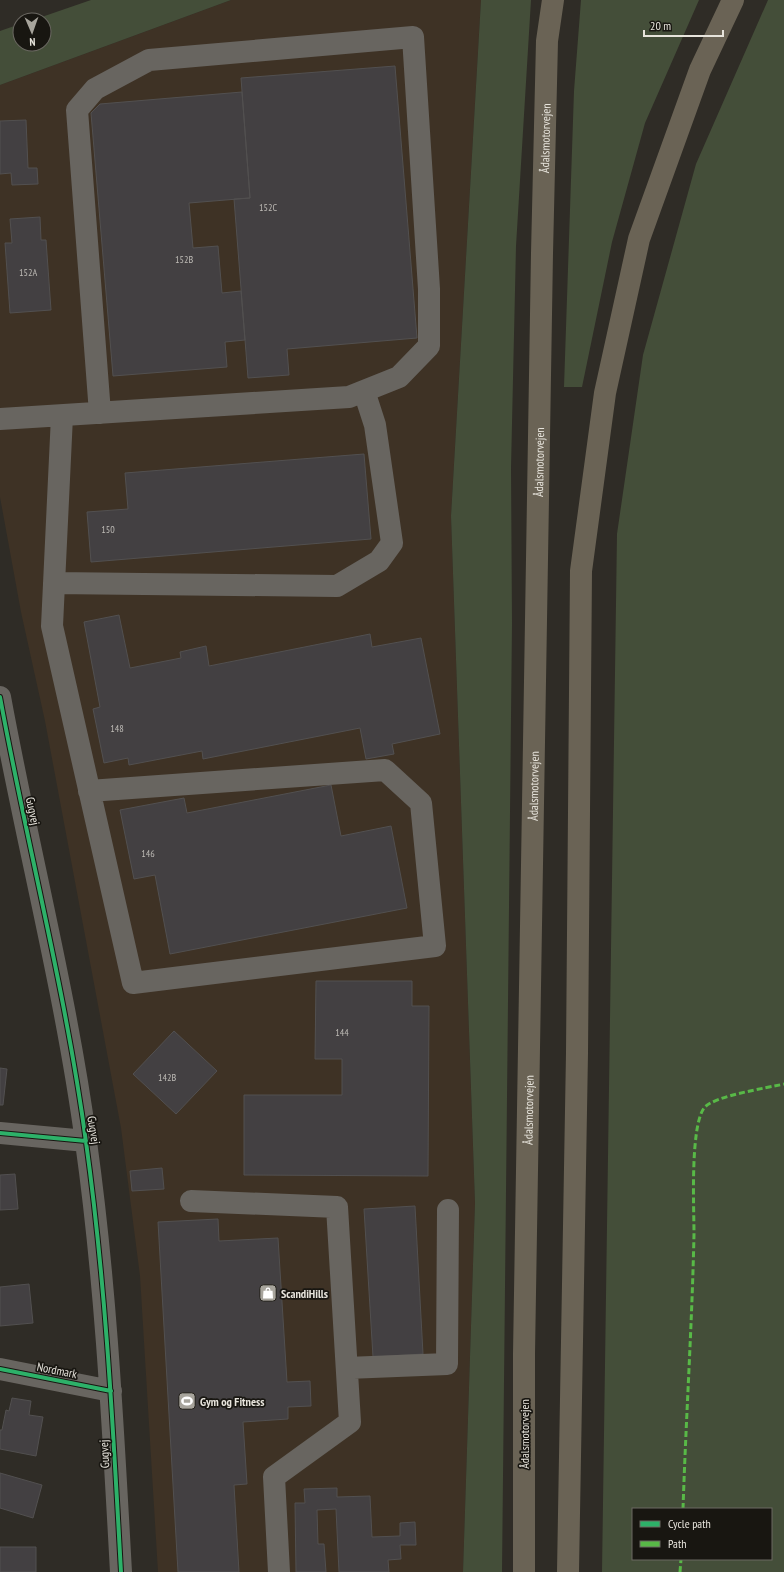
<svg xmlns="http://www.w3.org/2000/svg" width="784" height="1572" font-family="'PT Sans Narrow',sans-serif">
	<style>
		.industrial { fill: #3e3225 }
		.green { fill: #444e39; fill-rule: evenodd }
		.building { fill: #434042; stroke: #525050 }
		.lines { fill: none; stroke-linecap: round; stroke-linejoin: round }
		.minor { stroke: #686560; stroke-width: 22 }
		.highway { stroke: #6a6355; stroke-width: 22 }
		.quiet { stroke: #58b947; stroke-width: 3; stroke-dasharray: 6 3; stroke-linecap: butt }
		.cycleway-casing { stroke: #181611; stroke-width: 6 }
		.cycleway { stroke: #2db169; stroke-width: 4 }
		.labels { text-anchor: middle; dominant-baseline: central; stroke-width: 3.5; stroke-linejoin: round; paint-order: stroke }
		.number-label { font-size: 10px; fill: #bebbb6 }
		.street-label { font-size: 12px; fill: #e7e4dc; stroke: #181611 }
		.poi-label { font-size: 12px; font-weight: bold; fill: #e7e4dc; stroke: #181611; text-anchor: start }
	</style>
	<rect width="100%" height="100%" fill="#2f2c26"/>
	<path class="industrial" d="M231 0H481L451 516 475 1203 463 1572H158L140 1276 121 1128 45 721 21 612 0 497V85Z"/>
	<path class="green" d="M91 0H231L0 85V31L20 24V44H44V20H33Z
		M481 0H531L516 246 511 468 512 623 502 1572H463L475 1203 451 516Z
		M581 0H699L645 123 612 242 582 387H564L574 91Z
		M768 0H784V1572H602L617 534 643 355 696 164ZM633 1509H771V1559H633Z"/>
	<path class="building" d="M395 66 417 338 287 349 289 375 248 378 234 199 250 198 241 78Z
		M242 92 250 198 189 203 193 248 218 246 222 293 241 291 245 340 225 342 227 367 113 376 91 113 100 104Z
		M26 120 28 168H37L38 184 12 185 11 173 0 174V121Z
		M40 217 41 240H46L51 310 10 313 5 243H12L10 219Z
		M364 454 371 539 91 562 87 512 128 509 125 473Z
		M119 615 130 668 181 658 180 652 206 646 209 666 370 634 372 647 421 638 440 734 392 744 394 754 366 759 360 728 203 759 202 751 129 765 128 758 104 763 93 709 100 707 84 622Z
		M331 785 341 836 391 826 407 908 170 954 155 875 134 879 120 810 184 798 187 813Z
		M316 981H412V1006H429L428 1176 244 1175V1095H342V1059H315Z
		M174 1031 217 1071 176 1114 133 1074Z
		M0 1068 7 1069 3 1105H0Z
		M162 1168 164 1189 132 1191 130 1171Z
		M15 1174 18 1209 0 1210V1175Z
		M415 1206 423 1354 373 1357 364 1209Z
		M218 1219 219 1241 278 1238 287 1382 310 1381 311 1406 288 1407V1419L243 1422 247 1484 234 1485 239 1572H178L158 1222Z
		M29 1284 33 1323 0 1326V1287Z
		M12 1398 31 1401 29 1415 43 1417 36 1456 0 1449V1430H2L6 1410 9 1411Z
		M0 1473 42 1485 33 1518 0 1508Z
		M337 1488V1497L370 1496 372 1537 400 1536V1523L415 1522 416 1545H400L401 1559 388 1560 389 1572H339L336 1509 317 1510 318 1544H324L326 1572H296L295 1503H305L304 1489Z
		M0 1547H36V1572H0Z"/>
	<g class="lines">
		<path class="minor" d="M62 416 52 626 133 983 435 946 421 803 385 770 89 791
			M0 419 349 397 399 377 429 346V289L413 37 149 60 95 89 77 110 100 413
			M54 583 337 586 379 561 392 543 375 425 364 391
			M0 697C27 845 66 993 86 1142 106 1285 113 1428 121 1572
			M0 1133 86 1141
			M191 1201 337 1207 350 1422 274 1477 279 1572
			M347 1368 447 1364 448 1210
			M0 1369 111 1391"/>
		<g class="highway">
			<path id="s1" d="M524 1572V1354L542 253 547 41 553 0"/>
			<path d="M568 1572 577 1053 581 571 605 393 639 239 700 70 733 0"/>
		</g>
		<path class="quiet" d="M683 1509C686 1417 692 1326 694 1234 694 1208 690 1128 704 1108 713 1096 767 1088 784 1084
			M680 1572 681 1559"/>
		<defs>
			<path id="cycleway" d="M0 697C27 845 66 993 86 1142 106 1285 113 1428 121 1572
				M0 1133 86 1141
				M0 1369 111 1391"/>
		</defs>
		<use href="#cycleway" class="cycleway-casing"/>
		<use href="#cycleway" class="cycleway"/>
	</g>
	<defs>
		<symbol id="shop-square" viewBox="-11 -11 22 22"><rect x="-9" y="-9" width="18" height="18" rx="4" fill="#a7a49c" stroke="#181611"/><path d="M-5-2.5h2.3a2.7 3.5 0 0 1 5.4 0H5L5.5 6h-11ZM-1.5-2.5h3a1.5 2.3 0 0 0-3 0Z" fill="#fff"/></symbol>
		<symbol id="stadium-square" viewBox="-11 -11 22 22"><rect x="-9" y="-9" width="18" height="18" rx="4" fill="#a7a49c" stroke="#181611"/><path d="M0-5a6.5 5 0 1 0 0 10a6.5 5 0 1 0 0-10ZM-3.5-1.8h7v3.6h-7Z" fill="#fff"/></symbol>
	</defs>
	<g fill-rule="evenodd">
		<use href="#shop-square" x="258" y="1283" width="20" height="20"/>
		<use href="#stadium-square" x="177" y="1391" width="20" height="20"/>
	</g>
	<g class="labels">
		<g class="number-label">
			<text x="268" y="207">152C</text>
			<text x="184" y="259">152B</text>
			<text x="28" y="272">152A</text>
			<text x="108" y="529">150</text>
			<text x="117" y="728">148</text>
			<text x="148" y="853">146</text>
			<text x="342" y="1032">144</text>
			<text x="167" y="1077">142B</text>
		</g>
		<g class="street-label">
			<text stroke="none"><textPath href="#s1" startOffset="1434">Ådalsmotorvejen</textPath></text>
			<text stroke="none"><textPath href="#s1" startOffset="1110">Ådalsmotorvejen</textPath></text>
			<text stroke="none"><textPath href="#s1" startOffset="786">Ådalsmotorvejen</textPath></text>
			<text transform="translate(33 811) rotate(78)">Gugvej</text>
			<text stroke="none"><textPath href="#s1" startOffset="462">Ådalsmotorvejen</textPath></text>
			<text transform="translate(94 1130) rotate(81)">Gugvej</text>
			<text transform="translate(57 1370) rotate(11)">Nordmark</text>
			<text transform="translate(524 1434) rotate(-90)">Ådalsmotorvejen</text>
			<text transform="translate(104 1454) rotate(-93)">Gugvej</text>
		</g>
		<g class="poi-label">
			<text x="281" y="1293">ScandiHills</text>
			<text x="200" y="1401">Gym og Fitness</text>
		</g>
	</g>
	<rect x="632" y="1508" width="140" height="52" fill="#181611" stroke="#6b6862"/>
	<rect x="640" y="1521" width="20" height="6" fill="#2db169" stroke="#6b6862"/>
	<text x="668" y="1528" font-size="12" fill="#e7e4dc">Cycle path</text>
	<rect x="640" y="1541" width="20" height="6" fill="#58b947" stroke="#6b6862"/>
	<text x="668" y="1548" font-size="12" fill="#e7e4dc">Path</text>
	<g transform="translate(32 32) rotate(178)"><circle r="19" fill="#181611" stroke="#6b6862"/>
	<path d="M0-3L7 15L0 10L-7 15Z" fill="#a7a49c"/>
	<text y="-6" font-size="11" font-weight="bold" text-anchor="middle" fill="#e7e4dc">N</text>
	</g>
	<path d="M644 30v6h79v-6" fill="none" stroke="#e7e4dc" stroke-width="2"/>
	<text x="650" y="30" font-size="12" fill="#e7e4dc" stroke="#181611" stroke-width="3" paint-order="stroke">20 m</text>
</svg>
